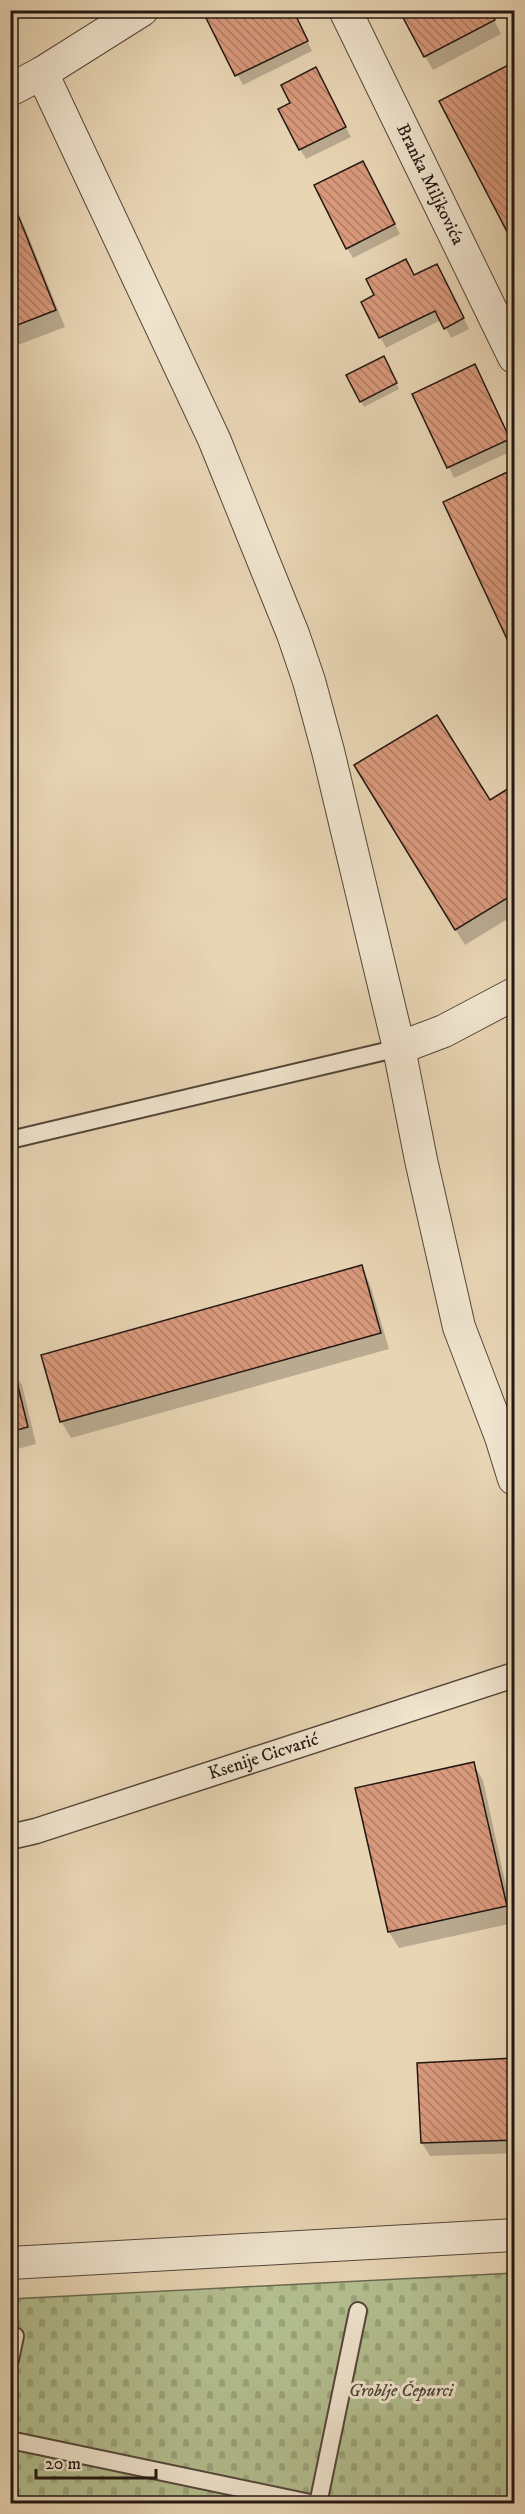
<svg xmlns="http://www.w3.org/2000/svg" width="525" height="2514" font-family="'IM FELL DW Pica',serif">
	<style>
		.cemetery { fill: url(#cemetery-stones); stroke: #6b6a50; stroke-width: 1.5 }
		.shadow { fill: #0003 }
		.building { fill: url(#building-back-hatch); stroke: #231712; stroke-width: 1.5 }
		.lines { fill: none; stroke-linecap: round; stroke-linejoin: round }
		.service-casing { stroke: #54463a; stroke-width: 20 }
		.pedestrian-casing { stroke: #54463a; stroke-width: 27 }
		.minor-casing { stroke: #54463a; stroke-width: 34 }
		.service { stroke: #f0e4ce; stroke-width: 16 }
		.pedestrian { stroke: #f0e4ce; stroke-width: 24 }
		.minor { stroke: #f0e4ce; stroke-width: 32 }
		.labels { text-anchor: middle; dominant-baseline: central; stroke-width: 6; stroke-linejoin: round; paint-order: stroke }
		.street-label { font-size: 18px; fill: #231712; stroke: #f0e4ce }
		.park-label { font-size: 18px; font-style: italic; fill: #4e4938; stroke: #f0e4ce }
	</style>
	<defs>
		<pattern id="cemetery-stones" width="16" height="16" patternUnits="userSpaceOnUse" patternTransform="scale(1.5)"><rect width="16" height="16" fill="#b3be8f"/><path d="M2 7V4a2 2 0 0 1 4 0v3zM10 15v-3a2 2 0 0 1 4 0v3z" fill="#9aa37a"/></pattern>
		<pattern id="building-back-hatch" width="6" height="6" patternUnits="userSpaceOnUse" patternTransform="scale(1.5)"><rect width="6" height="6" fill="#d9997c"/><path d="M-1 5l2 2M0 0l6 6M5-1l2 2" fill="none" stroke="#b07c64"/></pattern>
	</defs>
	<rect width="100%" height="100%" fill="#e8d5b4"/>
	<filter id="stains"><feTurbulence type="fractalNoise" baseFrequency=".00333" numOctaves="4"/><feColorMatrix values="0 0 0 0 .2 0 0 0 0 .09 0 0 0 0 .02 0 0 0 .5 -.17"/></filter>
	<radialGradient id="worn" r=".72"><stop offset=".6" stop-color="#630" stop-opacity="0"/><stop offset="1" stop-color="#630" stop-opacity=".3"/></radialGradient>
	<path class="cemetery" d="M514 2273V2503L11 2504V2299Z"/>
	<path class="shadow" d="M35 10H49L39 17Z
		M204 10H292L312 51 243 85Z
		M489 10 501 34 433 70 425 56Z
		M513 64 514 67V242L441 102Z
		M321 79 351 137 306 159 300 149 292 104Z
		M369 173 400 234 353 258 347 248Z
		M16 211 25 228 65 327 10 348V213Z
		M443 276 469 329 451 338 441 320 386 348 363 303 414 277Z
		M387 363 399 389 364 407 348 376Z
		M480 377 514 450 454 478 414 394Z
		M514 470V650L445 503Z
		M365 781 489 802 514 787V915L465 945Z
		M361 1267 370 1284 389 1349 71 1438 61 1421Z
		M10 1368 22 1385 36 1444 10 1451Z
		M473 1764 483 1780 514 1923 399 1948 389 1932 357 1790Z
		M514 2060V2153L430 2156 422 2143 418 2064Z"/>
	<path class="building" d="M202 10H293L308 41 235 76Z
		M399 10H490L495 20 424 57Z
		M514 62V245L439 101Z
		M316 67 346 127 299 150 278 109 290 103 281 85Z
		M363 161 395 224 346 249 314 185Z
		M16 210 56 310 10 328V212Z
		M406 259 414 275 437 264 464 318 444 329 435 311 379 338 361 302 374 295 366 279Z
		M384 356 397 383 360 402 346 375Z
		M475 364 510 439 447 468 412 394Z
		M514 469V654L443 502Z
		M437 715 490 800 514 785V894L455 930 354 765Z
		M362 1265 381 1333 60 1422 41 1355Z
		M514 1310V1336L509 1311Z
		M13 1366 28 1427 10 1432V1367Z
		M474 1762 507 1906 388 1932 355 1788Z
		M514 2058V2140L421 2143 417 2063Z"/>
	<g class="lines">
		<defs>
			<path id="service" d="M10 1140 399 1048
				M10 2360 15 2336
				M10 2440 315 2504
				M318 2504 358 2311"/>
			<g id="pedestrian">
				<path id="s1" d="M10 1837 36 1831 514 1675"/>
			</g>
			<g id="minor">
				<path id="s2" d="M345 10 514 357"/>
				<path d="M42 73 214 439 293 634 309 681 328 751 399 1048 421 1160 459 1327 501 1437 514 1479"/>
				<path d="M10 90 42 73 142 10"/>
				<path d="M399 1048 444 1031 514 994"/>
				<path d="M10 2263 514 2235"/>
			</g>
		</defs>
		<use href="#service" class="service-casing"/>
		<use href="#pedestrian" class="pedestrian-casing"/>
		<use href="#minor" class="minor-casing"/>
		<use href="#service" class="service"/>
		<use href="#pedestrian" class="pedestrian"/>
		<use href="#minor" class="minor"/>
	</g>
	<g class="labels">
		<g class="street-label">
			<text stroke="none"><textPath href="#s2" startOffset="194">Branka Miljkovića</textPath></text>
			<text stroke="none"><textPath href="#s1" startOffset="266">Ksenije Cicvarić</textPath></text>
		</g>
		<g class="park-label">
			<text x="401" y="2391">Groblje Čepurci</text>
		</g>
	</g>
	<rect width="525" height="2514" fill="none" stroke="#e8d5b4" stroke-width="36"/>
	<rect x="12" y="12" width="501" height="2490" fill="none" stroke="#231712" stroke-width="3"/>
	<rect x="18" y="18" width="489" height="2478" fill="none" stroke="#231712" stroke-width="1.5"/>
	<path d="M36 2469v9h120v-9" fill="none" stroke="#231712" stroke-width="3"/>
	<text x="45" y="2469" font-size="18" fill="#231712" stroke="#f0e4ce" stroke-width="4.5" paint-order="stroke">20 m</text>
	<rect width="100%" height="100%" filter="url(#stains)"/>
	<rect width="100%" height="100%" fill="url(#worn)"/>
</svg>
